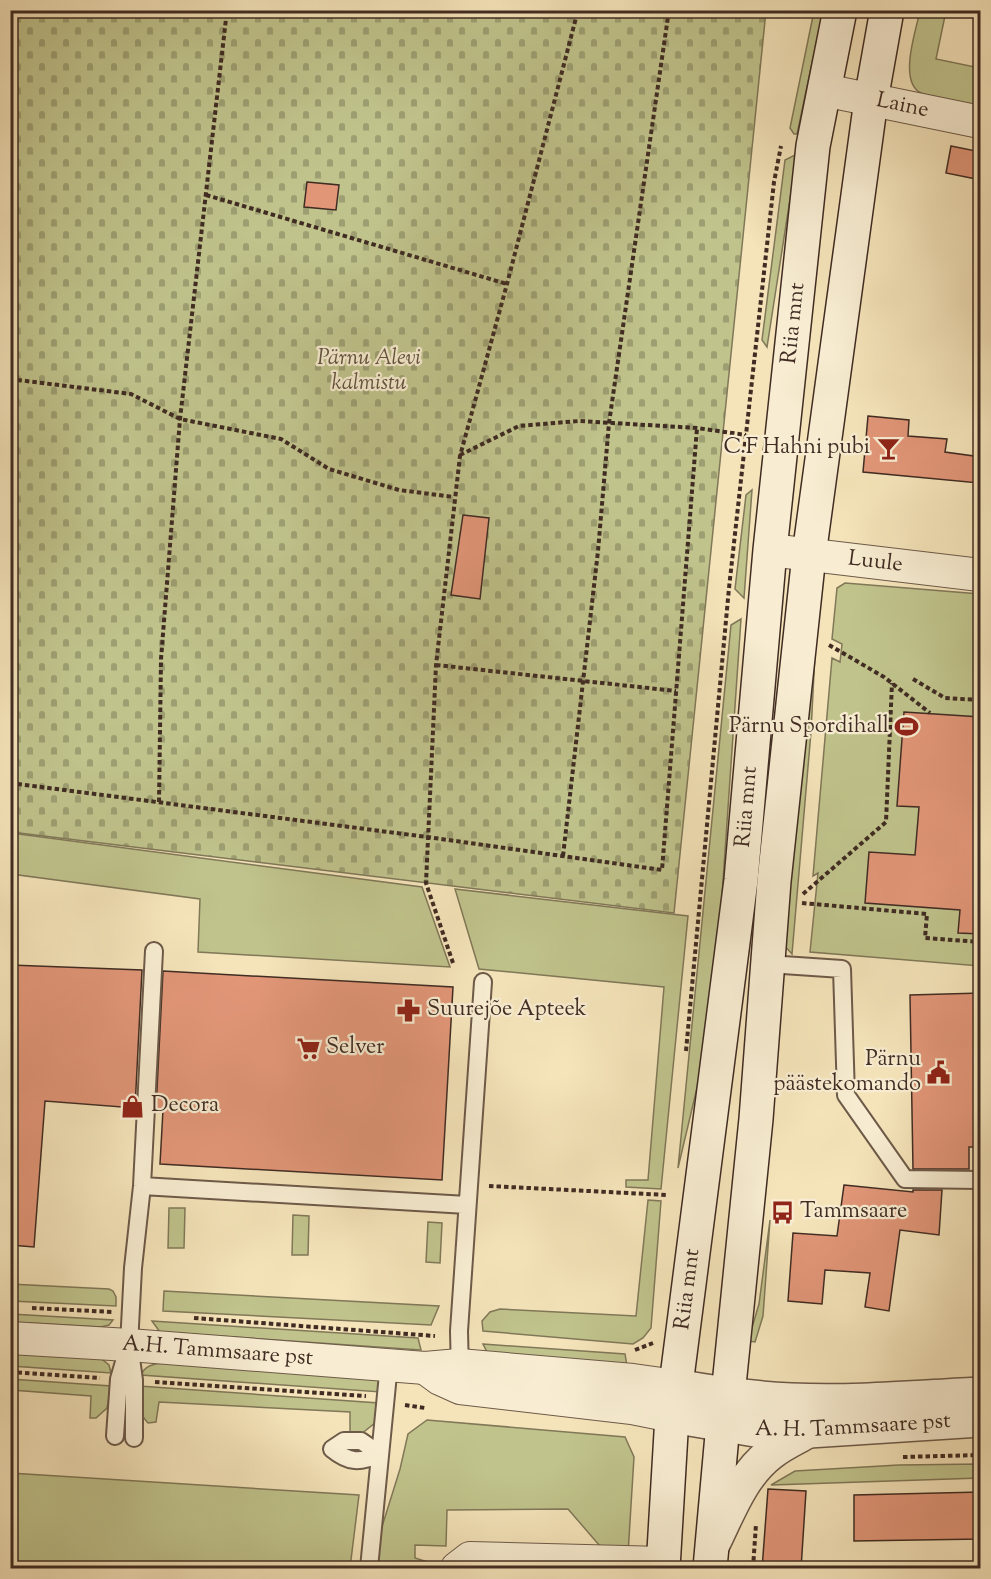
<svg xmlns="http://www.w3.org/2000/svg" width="991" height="1579" font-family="'Sorts Mill Goudy',serif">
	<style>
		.grass { fill: #c0c38c; stroke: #807858; stroke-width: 1.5 }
		.cemetery { fill: url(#cemetery-stones); stroke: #807858; stroke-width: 1.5 }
		.building { fill: #e19678; stroke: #402c23; stroke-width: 1.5 }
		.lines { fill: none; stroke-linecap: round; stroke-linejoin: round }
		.service-casing { stroke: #6d5a49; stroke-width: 20 }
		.minor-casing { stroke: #6d5a49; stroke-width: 34 }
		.tertiary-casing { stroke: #6d5a49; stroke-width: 36 }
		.secondary-casing { stroke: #402c23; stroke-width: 36 }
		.path { stroke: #402c23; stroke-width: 4; stroke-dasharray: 4.5 3; stroke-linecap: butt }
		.service { stroke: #f8edd2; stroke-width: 16 }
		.minor { stroke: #f8edd2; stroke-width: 32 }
		.tertiary { stroke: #f8edd2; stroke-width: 33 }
		.secondary { stroke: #f8edd2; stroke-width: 33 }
		.labels { text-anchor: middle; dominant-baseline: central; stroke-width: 4.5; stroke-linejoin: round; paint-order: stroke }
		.street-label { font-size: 22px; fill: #402c23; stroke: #f8edd2 }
		.park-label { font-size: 22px; font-style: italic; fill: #60523d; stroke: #f8edd2 }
		.poi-label { font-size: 22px; fill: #402c23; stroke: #f8edd2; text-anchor: start }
	</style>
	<defs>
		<pattern id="cemetery-stones" width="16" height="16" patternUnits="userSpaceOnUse" patternTransform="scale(1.5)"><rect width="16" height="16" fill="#c0c38c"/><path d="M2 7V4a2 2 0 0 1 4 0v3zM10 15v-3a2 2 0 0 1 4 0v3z" fill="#9d9f72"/></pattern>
	</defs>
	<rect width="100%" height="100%" fill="#f5e4ba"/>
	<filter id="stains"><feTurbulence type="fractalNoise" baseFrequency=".00333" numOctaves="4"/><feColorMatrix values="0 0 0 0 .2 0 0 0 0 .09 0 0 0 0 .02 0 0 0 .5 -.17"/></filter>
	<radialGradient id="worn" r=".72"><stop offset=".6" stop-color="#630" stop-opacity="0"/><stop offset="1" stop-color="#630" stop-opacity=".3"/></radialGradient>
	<path class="grass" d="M814 11H823L797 134H794L790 128Z
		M920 11H946L936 59 980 68V105C967 103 932 99 921 93 898 82 916 30 920 11Z
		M797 154 767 347 762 340 785 160Z
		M752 490 744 598 735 589 746 495Z
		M845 583 980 594V966L810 952 818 873 813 876 832 658 840 662 842 644 832 639 837 588Z
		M741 619 717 968 705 1054 678 1168 731 625Z
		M816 634 811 732 792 954 782 943Z
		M11 833 422 887 450 967 198 952 200 899 11 874Z
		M455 889 688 916 661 1189 626 1187V1180H648L664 987 479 969Z
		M648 1200 661 1201 651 1328 643 1338 633 1344 483 1331 482 1321 490 1312 500 1309 636 1316Z
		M169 1208H185L184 1248H168Z
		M293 1215 309 1216 308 1255H292Z
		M770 1220 763 1316 755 1342 748 1341 759 1304Z
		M428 1222 442 1223 440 1263 426 1262Z
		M10 1284 109 1289 113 1291 116 1297V1306L11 1301Z
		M164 1291 439 1306 431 1325 163 1311Z
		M11 1314 113 1320 109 1325 101 1327 11 1322Z
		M152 1321 418 1338 421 1350 160 1332Z
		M483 1344 625 1354 627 1366 487 1352Z
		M11 1353 98 1356 109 1365 111 1373 11 1366Z
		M160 1363 373 1378 380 1381 381 1392 141 1375C145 1366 151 1365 160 1363Z
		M10 1379 111 1386 107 1408 96 1418H90L91 1396 11 1390Z
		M139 1386 379 1403 376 1422 360 1435H350V1412L159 1402 156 1422 148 1423C138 1413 139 1400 139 1386Z
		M427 1420 625 1437 634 1457 628 1554 606 1553 568 1509 447 1510 446 1546 415 1545V1558L440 1566 439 1568H376L381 1530 400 1469 408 1434Z
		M980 1464V1478L771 1485 795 1471 899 1465Z
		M10 1473 359 1495 350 1568H11Z"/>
	<path class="cemetery" d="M11 11H766L674 913 11 832Z"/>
	<path class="building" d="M951 146 981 152V180L946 173Z
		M307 182 339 185 336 210 304 207Z
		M868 416 909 420 908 436 947 439 945 452 981 457 979 483 863 472Z
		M463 515 489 518 480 599 451 595Z
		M904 712 981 717V934L958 933 960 910 865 903 869 852 915 855 919 807 897 806Z
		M10 965 142 970 135 1108 45 1101 34 1247 10 1245Z
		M163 971 453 987 442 1180 160 1164 163 1110 156 1109Z
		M981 993V1147H969V1169H913L910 995Z
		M844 1185 913 1192V1190H942L939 1235 900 1230 889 1311 865 1307 870 1273 825 1270 822 1304 788 1301 793 1233 837 1236Z
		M768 1489 806 1491 801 1569H762Z
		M981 1492V1539L854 1541V1495Z"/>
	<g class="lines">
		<defs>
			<path id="service" d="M768 964 842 969 846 1095 905 1179 980 1180
				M142 1186 467 1205
				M130 1351 134 1380V1438
				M460 1372 459 1331 483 982
				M115 1436 119 1379 129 1345 133 1268 142 1186 154 951
				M344 1441H361L380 1454C360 1463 349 1463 332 1449Z
				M369 1568 389 1364"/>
			<g id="minor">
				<path id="s1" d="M824 90 980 122"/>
				<path id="s2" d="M770 550 980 575"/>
				<path id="s3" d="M10 1338 129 1345 425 1368 459 1365 633 1380 676 1386"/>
				<path d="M425 1368 440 1379 460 1388 632 1408 672 1416"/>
				<path d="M457 1568 470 1558 663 1563"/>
			</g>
			<g id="tertiary">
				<path d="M676 1386C714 1393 752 1398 791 1400 854 1403 918 1397 980 1394"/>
				<path id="s4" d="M672 1416 755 1430 809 1431 980 1420"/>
				<path d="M713 1544C729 1512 741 1476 771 1453 782 1444 796 1438 808 1431"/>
			</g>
			<g id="secondary">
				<path id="s5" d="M663 1568 672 1416 741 880 770 550 813 146 840 10"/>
				<path d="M710 1568 723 1424 728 1395 756 1119 774 881 809 555 871 100 887 10"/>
			</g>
		</defs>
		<use href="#service" class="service-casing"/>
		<use href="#minor" class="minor-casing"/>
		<use href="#tertiary" class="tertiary-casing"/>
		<use href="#secondary" class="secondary-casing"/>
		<path class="path" d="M10 29 13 10
			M206 195 507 284
			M10 379 131 394 180 419 281 439 329 469 399 490 454 497
			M460 455 519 426 579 421 697 428 746 435
			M829 645 884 677 930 713
			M436 665 676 691
			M913 679 945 698 980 700
			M10 783 427 837 662 870 697 428
			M159 802 161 659 180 419 227 10
			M563 856 598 551 609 423 669 10
			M803 894 886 822 892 683
			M802 903 927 914 925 938 980 942
			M453 963 426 883 436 665 460 456 507 284 578 10
			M686 1051 729 588 774 182 781 146
			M489 1186 668 1195
			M32 1308 112 1312
			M194 1318 435 1336
			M635 1350 653 1343
			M10 1372 100 1378
			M155 1382 366 1396
			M405 1405 425 1408
			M903 1457 980 1455
			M753 1568 756 1524"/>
		<use href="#service" class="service"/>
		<use href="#minor" class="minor"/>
		<use href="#tertiary" class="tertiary"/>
		<use href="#secondary" class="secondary"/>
	</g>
	<defs>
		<symbol id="bar-bare" viewBox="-9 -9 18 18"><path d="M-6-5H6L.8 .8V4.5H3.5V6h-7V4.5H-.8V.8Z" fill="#8f2418" stroke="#f8edd2" stroke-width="2.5" paint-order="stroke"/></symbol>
		<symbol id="stadium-bare" viewBox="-9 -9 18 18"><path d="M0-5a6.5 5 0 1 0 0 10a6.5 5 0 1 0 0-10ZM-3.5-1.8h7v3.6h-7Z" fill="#8f2418" stroke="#f8edd2" stroke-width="2.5" paint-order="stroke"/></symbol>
		<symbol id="pharmacy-bare" viewBox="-9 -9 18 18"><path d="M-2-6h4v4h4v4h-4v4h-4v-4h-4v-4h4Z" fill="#8f2418" stroke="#f8edd2" stroke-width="2.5" paint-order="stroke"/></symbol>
		<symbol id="supermarket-bare" viewBox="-9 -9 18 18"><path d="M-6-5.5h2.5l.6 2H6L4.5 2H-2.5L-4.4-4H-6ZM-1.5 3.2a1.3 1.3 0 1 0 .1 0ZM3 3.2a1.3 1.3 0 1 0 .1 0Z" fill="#8f2418" stroke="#f8edd2" stroke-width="2.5" paint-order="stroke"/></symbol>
		<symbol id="civic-bare" viewBox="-9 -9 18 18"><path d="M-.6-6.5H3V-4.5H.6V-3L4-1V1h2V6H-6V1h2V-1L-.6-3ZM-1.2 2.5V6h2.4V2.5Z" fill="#8f2418" stroke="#f8edd2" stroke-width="2.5" paint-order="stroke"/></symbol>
		<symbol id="shop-bare" viewBox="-9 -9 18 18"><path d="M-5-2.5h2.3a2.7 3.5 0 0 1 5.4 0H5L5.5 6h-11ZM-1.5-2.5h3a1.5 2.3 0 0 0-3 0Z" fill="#8f2418" stroke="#f8edd2" stroke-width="2.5" paint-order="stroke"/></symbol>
		<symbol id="bus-bare" viewBox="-9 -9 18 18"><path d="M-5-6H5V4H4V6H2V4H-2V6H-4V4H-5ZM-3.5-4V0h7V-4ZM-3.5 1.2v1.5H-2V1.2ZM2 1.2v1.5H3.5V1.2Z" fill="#8f2418" stroke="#f8edd2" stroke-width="2.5" paint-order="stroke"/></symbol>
	</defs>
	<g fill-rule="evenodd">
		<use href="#bar-bare" x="872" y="432" width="33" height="33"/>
		<use href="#stadium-bare" x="890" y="710" width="33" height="33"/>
		<use href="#pharmacy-bare" x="392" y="994" width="33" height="33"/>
		<use href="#supermarket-bare" x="292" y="1032" width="33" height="33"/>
		<use href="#civic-bare" x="922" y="1056" width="33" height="33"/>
		<use href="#shop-bare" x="116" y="1090" width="33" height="33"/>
		<use href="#bus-bare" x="766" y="1196" width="33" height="33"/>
	</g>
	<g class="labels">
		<g class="street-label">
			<text stroke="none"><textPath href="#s1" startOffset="80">Laine</textPath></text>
			<text stroke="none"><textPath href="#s5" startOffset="1252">Riia mnt</textPath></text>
			<text stroke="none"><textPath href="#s2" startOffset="106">Luule</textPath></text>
			<text stroke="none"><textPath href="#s5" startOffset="766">Riia mnt</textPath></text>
			<text stroke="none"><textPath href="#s5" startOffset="280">Riia mnt</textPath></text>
			<text stroke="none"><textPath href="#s3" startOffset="208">A.H. Tammsaare pst</textPath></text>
			<text stroke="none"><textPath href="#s4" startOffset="182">A. H. Tammsaare pst</textPath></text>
		</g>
		<g class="park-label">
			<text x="369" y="359">Pärnu Alevi<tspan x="369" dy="25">kalmistu</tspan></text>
		</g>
		<g class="poi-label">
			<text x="870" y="448" text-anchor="end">C.F Hahni pubi</text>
			<text x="889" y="727" text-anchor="end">Pärnu Spordihall</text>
			<text x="427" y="1010">Suurejõe Apteek</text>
			<text x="326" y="1048">Selver</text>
			<text x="921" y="1060" text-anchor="end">Pärnu<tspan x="921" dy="25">päästekomando</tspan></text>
			<text x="151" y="1106">Decora</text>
			<text x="800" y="1212">Tammsaare</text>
		</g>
	</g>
	<rect width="991" height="1579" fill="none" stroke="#f5e4ba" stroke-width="36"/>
	<rect x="12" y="12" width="967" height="1555" fill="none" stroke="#402c23" stroke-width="3"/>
	<rect x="18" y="18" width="955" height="1543" fill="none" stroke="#402c23" stroke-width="1.5"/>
	<rect width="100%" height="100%" filter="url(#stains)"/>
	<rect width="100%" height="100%" fill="url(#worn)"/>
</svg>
